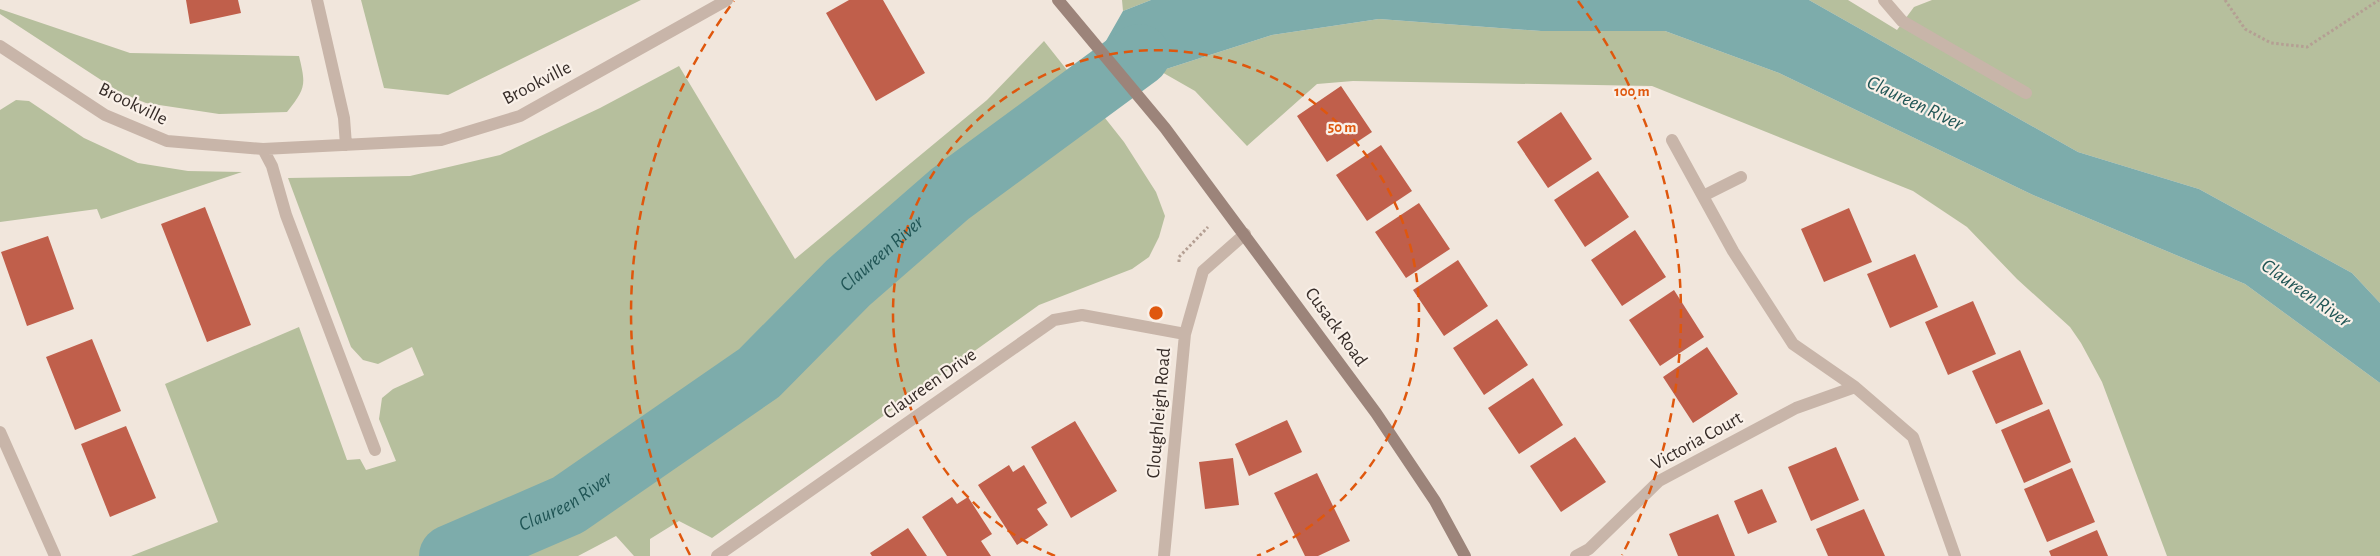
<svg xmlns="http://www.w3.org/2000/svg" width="2380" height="556" font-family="'Alegreya Sans',sans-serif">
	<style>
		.green { fill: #b6bf9d }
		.water { fill: #7dacab }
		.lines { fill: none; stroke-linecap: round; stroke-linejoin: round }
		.river { stroke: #7dacab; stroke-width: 62 }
		.building { fill: #c05f4b }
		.path { stroke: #b49f93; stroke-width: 3; stroke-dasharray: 2.5 2.5; stroke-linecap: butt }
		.lane { stroke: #c8b5a9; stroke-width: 12 }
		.street { stroke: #c8b5a9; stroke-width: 12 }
		.secondary { stroke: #9c847a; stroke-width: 12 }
		.ring { fill: none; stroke: #df570d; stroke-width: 2.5; stroke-dasharray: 9 6 }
		.labels { text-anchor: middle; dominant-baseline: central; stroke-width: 4.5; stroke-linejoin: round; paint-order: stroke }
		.street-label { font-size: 19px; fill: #362c28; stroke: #f9f0e8 }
		.water-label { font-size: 20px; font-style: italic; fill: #205555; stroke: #f9f0e8 }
		.centre { fill: #df570d; stroke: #f9f0e8; stroke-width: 2.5 }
		.ring-label { font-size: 15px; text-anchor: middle; font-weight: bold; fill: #df570d; stroke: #f9f0e8; stroke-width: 4.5; stroke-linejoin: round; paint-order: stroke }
	</style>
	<rect width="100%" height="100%" fill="#f1e6dc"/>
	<path class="green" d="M361 0H641L448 95 384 88Z
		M1122 0H1151L1123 11Z
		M1809 0H1848L1897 30 1914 7 1932 0H2380V303L2352 273 2199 189 2078 152Z
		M0 9 130 53 299 56C306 85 306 88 287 112L219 114 146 103 121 93 0 14Z
		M1379 19 1541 31H1665L1779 73 2033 195 2245 284 2380 383V556H2167L2102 382 2081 343 2070 327 2017 279 1967 227 1913 191 1652 86 1353 81 1317 84 1247 146 1195 91 1160 71 1272 35Z
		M1044 41 1124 142 1156 192 1165 216 1159 237 1149 257 1132 269 1039 305 712 538 679 521 650 539V556H634L616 536 578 556H131L218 522 165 384 299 327 347 460 360 459 366 470 396 461 379 419 382 398 393 389 424 375 412 347 378 364 363 360 351 347 288 178 410 176 500 155 600 108 679 66 795 259 987 100Z
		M16 100 29 101 84 138 138 163 188 171 242 172 101 219 97 209 0 222V110Z"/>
	<path class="water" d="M1151 0H1809L2078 152 2199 189 2352 273 2380 303V383L2245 284 2033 195 1779 73 1665 31H1541L1379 19 1272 35 1160 71 1070 104 1123 11Z"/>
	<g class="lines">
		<path class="river" id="s1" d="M450 556 568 505 759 373 848 283 950 194 1139 55"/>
	</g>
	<path class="building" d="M186 0H238L241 13 190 24Z
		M849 0H883L925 73 876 101 826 13Z
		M1341 86 1372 132 1327 162 1297 116Z
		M1561 112 1592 159 1548 188 1517 142Z
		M1381 145 1412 191 1367 221 1336 175Z
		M1598 171 1629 217 1585 247 1554 200Z
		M1419 203 1450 249 1406 278 1375 232Z
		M205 207 251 325 207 342 161 224Z
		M1849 208 1872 262 1824 282 1801 229Z
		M1635 230 1666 277 1622 306 1591 260Z
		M48 236 74 309 27 326 1 252Z
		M1915 254 1938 307 1890 328 1867 274Z
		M1458 260 1488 306 1444 336 1413 290Z
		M1674 290 1704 337 1660 366 1629 320Z
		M1973 301 1996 354 1948 375 1925 322Z
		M1497 319 1528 365 1484 395 1453 348Z
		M92 339 121 411 75 430 46 357Z
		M1707 347 1738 394 1693 423 1663 377Z
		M2020 350 2043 404 1996 424 1972 371Z
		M1533 378 1563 425 1519 454 1488 408Z
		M2049 409 2071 462 2024 483 2001 430Z
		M1287 420 1302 452 1249 476 1235 444Z
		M1075 421 1117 491 1071 518 1031 447Z
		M126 426 156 498 110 517 81 444Z
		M1575 437 1606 482 1561 512 1530 466Z
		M1836 447 1859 500 1811 521 1788 467Z
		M1233 458 1239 505 1205 509 1199 462Z
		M1009 465 1013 472 1024 465 1047 503 1037 509 1048 525 1017 545 978 485Z
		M2072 468 2095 522 2047 542 2024 489Z
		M1317 473 1350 541 1318 556H1305L1274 493Z
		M1762 489 1777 522 1748 534 1734 501Z
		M952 497 957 504 968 497 992 534 981 541 991 556H947L922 517Z
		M1864 509 1885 556H1828L1816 529Z
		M1718 514 1735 556H1678L1669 534Z
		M908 528 927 556H872L870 553Z
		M2097 530 2108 556H2051L2049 551Z"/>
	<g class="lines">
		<path class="path" d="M2225 0 2245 29 2271 43 2307 47 2379 0
			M1179 262V257L1208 227"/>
		<path class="lane" d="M1884 0 1902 21 2026 93"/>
		<path class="street" d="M317 0 344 118 346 145
			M0 46 105 115 167 141 263 149 441 140 520 116 727 0
			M1672 140 1733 251 1793 344 1855 387 1913 437 1955 556
			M263 149 272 166 286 215 375 450
			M1703 196 1741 177
			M0 432 55 556
			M717 556 1054 320 1082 315 1185 334
			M1164 556 1185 334 1203 271 1245 234
			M1576 556 1589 549 1659 481 1796 408 1855 387"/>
		<path class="secondary" d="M1058 0 1165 128 1376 413 1435 501 1465 556"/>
	</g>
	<g class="ring">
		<path d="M1055 556A263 263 0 1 1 1257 556"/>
		<path d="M690 555A525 525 0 0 1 734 1M1578 1A525 525 0 0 1 1622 555"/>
	</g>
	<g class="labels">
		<g class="street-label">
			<text transform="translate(537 83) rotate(-27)">Brookville</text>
			<text transform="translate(133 104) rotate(26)">Brookville</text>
			<text transform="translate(1336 327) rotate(54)">Cusack Road</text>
			<text transform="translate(930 384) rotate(-35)">Claureen Drive</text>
			<text transform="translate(1159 413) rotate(-85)">Cloughleigh Road</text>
			<text transform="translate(1697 441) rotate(-29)">Victoria Court</text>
		</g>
		<g class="water-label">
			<text transform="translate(1915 103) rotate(25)">Claureen River</text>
			<text stroke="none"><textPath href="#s1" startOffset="532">Claureen River</textPath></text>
			<text transform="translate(2306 293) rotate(35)">Claureen River</text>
			<text stroke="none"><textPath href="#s1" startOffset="128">Claureen River</textPath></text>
		</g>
	</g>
	<circle cx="1156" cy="313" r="8" class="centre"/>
	<g class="ring-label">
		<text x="1632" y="96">100 m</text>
		<text x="1342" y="132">50 m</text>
	</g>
</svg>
